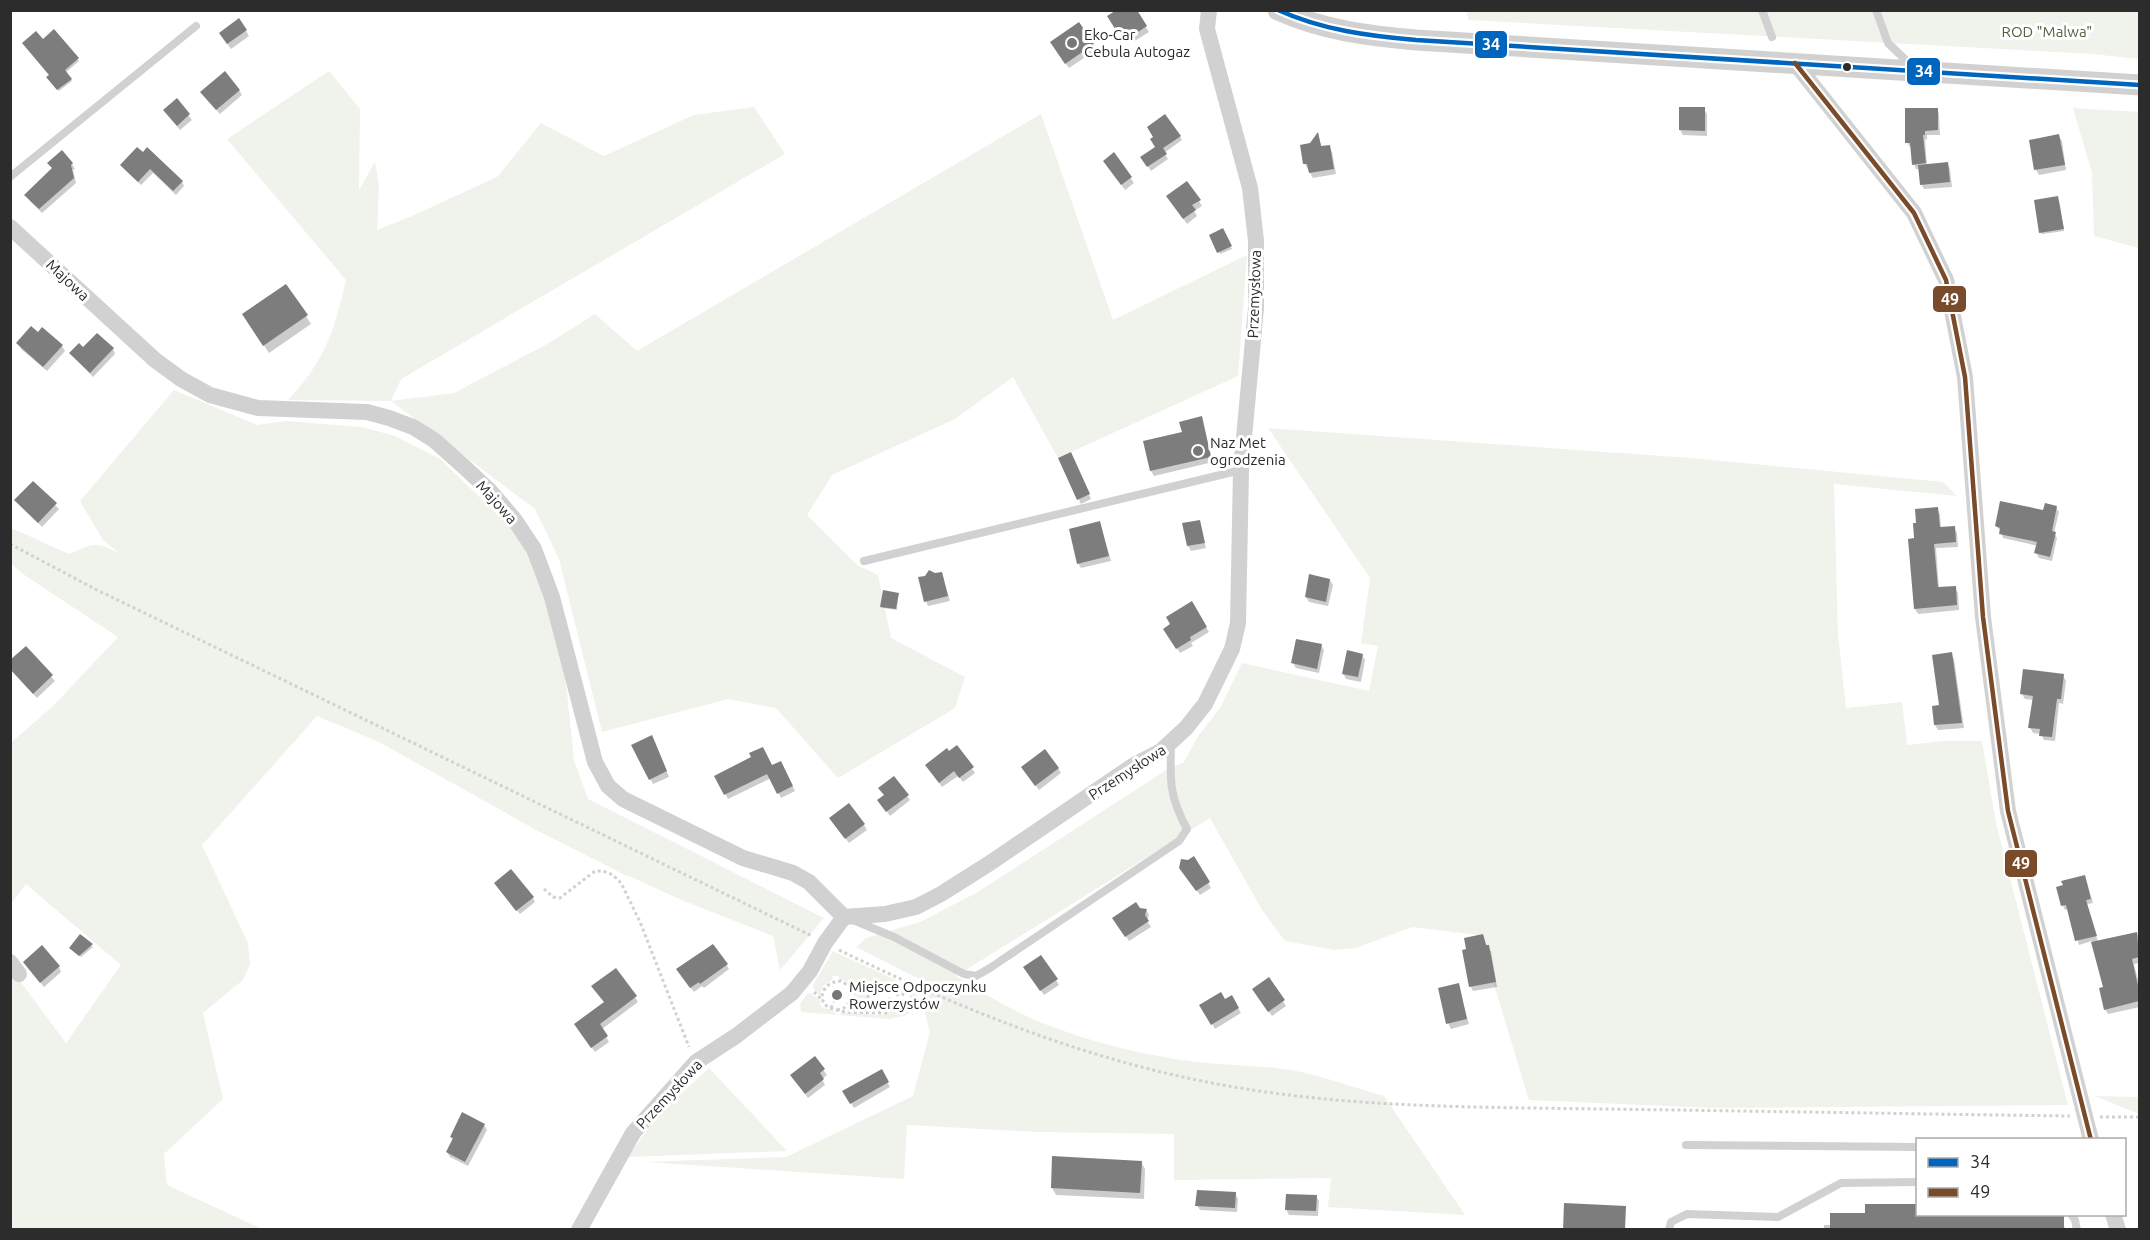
<svg xmlns="http://www.w3.org/2000/svg" width="2150" height="1240" font-family="Ubuntu,sans-serif">
	<style>
		.green { fill: #eff3eb }
		.shadow { fill: #0003 }
		.building { fill: #7d7d7d }
		.lines { fill: none; stroke-linecap: round; stroke-linejoin: round }
		.path { stroke: #d1d1d1; stroke-width: 3; stroke-dasharray: 3 3; stroke-linecap: butt }
		.service { stroke: #d1d1d1; stroke-width: 8 }
		.minor { stroke: #d1d1d1; stroke-width: 16 }
		.tertiary { stroke: #d1d1d1; stroke-width: 21 }
		.bus-1-casing { stroke: #fff; stroke-width: 9 }
		.bus-2-casing { stroke: #fff; stroke-width: 9 }
		.bus-1 { stroke: #0065bd; stroke-width: 4.5 }
		.bus-2 { stroke: #7a4b2a; stroke-width: 4.5 }
		.poi-dot { fill: #767676; stroke: #fff; stroke-width: 2 }
		.bus-dot { fill: #2c2c2c; stroke: #fff; stroke-width: 2 }
		.labels { text-anchor: middle; dominant-baseline: central; stroke-width: 6; stroke-linejoin: round; paint-order: stroke }
		.park-label { font-size: 15px; fill: #4e633e; stroke: #fff }
		.poi-label { font-size: 15px; fill: #2c2c2c; stroke: #fff; text-anchor: start }
		.street-label { font-size: 15px; fill: #2c2c2c; stroke: #fff }
		.line-badge { stroke: #fff; stroke-width: 2 }
		.badge-label { font-size: 16px; text-anchor: middle; font-weight: bold; fill: #fff }
	</style>
	<rect width="100%" height="100%" fill="#fff"/>
	<path class="green" d="M1466 11H2139V59L2092 54 1469 20Z
		M329 71 360 109 359 190 375 162 379 185 377 230 412 216 497 177 541 123 604 156 694 115 754 107 785 154 401 379 391 401 454 393 549 343 595 314 637 351 1041 114 1113 320 1247 255 1238 376 1058 458 1013 377 955 419 832 475 807 515 857 565 878 575 891 638 965 677 955 708 838 778 776 708 728 699 602 732 559 559 535 509 391 401 288 400C325 361 334 332 346 280L227 139Z
		M2073 108 2139 112V248L2094 236 2092 173Z
		M174 390 257 425 286 421 362 427 395 436 440 459 526 542 563 655 574 760 588 799 824 918 780 970 773 936 679 899 627 875V876L538 831 379 742 317 716 202 845 248 943 250 964 243 980 203 1013 223 1099 164 1154 167 1185 262 1229 11 1230V969L66 1043 121 965 26 884 11 904V743L54 705 118 637 26 576 11 564V528L69 554C94 543 96 541 120 554L103 540 80 501Z
		M1268 428 1691 458 1943 482 1957 496 1834 484 1838 635 1846 708 1902 702 1907 745 1945 741H1982L1996 823 2068 1105 1712 1108 1529 1100 1479 935 1412 927 1356 948 1334 950 1285 941 1262 910 1210 818 956 976C984 993 1013 1012 1045 1024 1093 1043 1144 1055 1196 1062 1229 1066 1263 1065 1296 1071 1326 1077 1355 1088 1384 1096L1465 1215 1328 1207 1331 1178 1174 1180V1134L1039 1132 907 1125 904 1179 647 1162 786 1157 913 1096 930 1032 919 991 921 980 856 947 866 938 920 922 976 893 1168 769 1184 762 1199 735 1220 708 1242 663 1369 691 1378 646 1361 643 1370 578Z
		M833 951 900 982 902 987 900 991C891 985 885 977 872 985L870 983 866 988 867 990 866 1001 864 1002 865 1008 868 1007 870 1010 848 1008 854 999 853 988 855 987 851 982 849 983 839 979V976H832L833 979 823 986 820 996 814 990 813 985Z
		M911 989 918 992 911 1012 904 1016 889 1019 801 1012 800 1004 807 994 811 993 821 1002 820 1005 824 1009 826 1008 835 1012V1015L841 1014 842 1012 883 1015 895 1009 901 1012 909 1009 912 1002 908 993Z
		M709 1068 787 1151 628 1157 658 1115Z
		M2095 1096 2139 1097V1114Z"/>
	<path class="shadow" d="M1135 10 1149 32 1133 42 1118 19Z
		M1079 24 1096 50 1069 68 1054 47Z
		M246 31 249 36 231 49 223 38Z
		M54 32 79 61 65 73 72 81 59 91 49 80 51 76 42 41Z
		M239 90 242 95 220 114 205 97Z
		M177 100 192 120 180 130 168 115Z
		M1681 109H1704L1707 114V136L1683 135 1680 130Z
		M1937 109 1939 114 1940 135H1927V140L1925 139 1927 166 1948 164 1950 169 1952 187 1924 189 1921 184 1920 169H1916L1914 164 1912 147H1910L1907 142Z
		M1318 135 1322 148 1329 146 1332 152 1336 174 1313 178 1305 164 1311 144Z
		M1180 136 1182 140 1164 153 1168 159 1151 171 1142 157Z
		M2059 136 2062 141 2066 170 2039 175 2036 170Z
		M143 154 182 182 184 186 176 195 153 173 141 185 124 169 122 165Z
		M1114 155 1134 183 1125 190 1108 166Z
		M49 163 72 164 75 169 73 170 76 183 42 213 29 200 53 169Z
		M2059 200 2064 231 2042 234 2040 232Z
		M1171 201H1199L1202 206 1194 211 1197 216 1187 224Z
		M1223 230 1232 249 1220 254 1211 236Z
		M306 316 311 324 269 353 248 322Z
		M38 334 62 346 65 351 47 371 21 349 18 343Z
		M83 349H113L115 354 93 377 70 353Z
		M1201 418 1213 462 1154 476 1151 471 1184 434Z
		M1060 459H1073L1091 499 1081 504Z
		M33 483 59 509 42 527 16 500Z
		M2056 507 2059 512 2054 533 2057 538 2052 561 2039 558 2036 553 2038 546 2003 538 2001 531 1996 526Z
		M1937 509 1940 514 1941 529 1954 528 1957 533 1958 547 1936 548 1939 589 1955 588 1958 593 1959 610 1918 614 1915 609 1916 540Z
		M1199 522 1206 548 1191 551 1188 546Z
		M1100 523 1111 561 1081 568 1078 563Z
		M942 573 950 601 928 606 926 601V577Z
		M1330 580 1333 585 1328 606 1309 602 1306 597Z
		M898 594 897 610 883 608 882 606Z
		M1191 603 1209 632 1191 643 1193 646 1180 653 1165 629Z
		M1321 645 1324 650 1319 673 1296 668 1293 663Z
		M26 648 55 681 37 698 11 670 10 662Z
		M1951 654 1954 659 1964 728 1938 730 1935 725Z
		M1362 655 1365 660 1361 682 1346 679 1343 673Z
		M2063 676 2066 681 2063 704 2059 703 2055 741 2044 740 2041 734 2033 733 2030 727 2034 700 2025 699 2022 694Z
		M655 742 669 777 653 784 633 746Z
		M957 747 975 773 963 782 958 776 942 787 930 770Z
		M772 767H783L795 791 781 798 771 778 728 799 716 776Z
		M1058 768 1061 773 1039 790 1026 772Z
		M885 796H907L910 800 890 816 882 805Z
		M834 824 864 825 867 830 849 843Z
		M1194 858 1211 888 1200 895 1184 873 1188 862Z
		M2085 876 2093 903 2087 904 2098 942 2137 933 2140 938V963L2134 964 2140 988V1007L2108 1014 2105 1009V988L2092 941 2079 945 2069 909 2065 910 2063 906Z
		M498 888 533 898 535 902 520 914Z
		M1139 909 1146 910 1149 915 1147 921 1151 927 1129 941 1114 918Z
		M1483 935 1487 947 1491 951 1497 987 1473 991 1471 987Z
		M80 936 93 947 81 957 72 950Z
		M726 964 729 969 704 988 702 986 694 992 681 975Z
		M28 967H59L61 972 44 987Z
		M1028 972 1056 980 1059 985 1044 995Z
		M1269 979 1286 1006 1272 1016 1256 994Z
		M1458 985 1469 1024 1451 1029 1448 1023Z
		M635 997 638 1002 602 1029 609 1042 595 1052 579 1030Z
		M1231 997 1241 1013 1215 1029 1201 1005 1224 1001Z
		M814 1058 827 1075 822 1079 825 1085 808 1098 795 1080Z
		M881 1071 890 1087 854 1108 844 1091Z
		M484 1125 487 1130 468 1166 450 1157 447 1152 453 1140 451 1137Z
		M1141 1162 1145 1169 1144 1199 1056 1195 1052 1188Z
		M1235 1193 1238 1199 1237 1212 1200 1210 1197 1205Z
		M1316 1196 1319 1201 1318 1216 1289 1215 1286 1209Z
		M1867 1205 1918 1206V1214H2021L2023 1217 2063 1224 2066 1230H1824V1225H1831L1866 1215Z"/>
	<path class="building" d="M1137 10 1147 26 1129 38 1122 28 1117 32 1107 16 1115 11Z
		M239 18 247 30 227 44 219 33Z
		M1079 22 1094 44 1065 64 1050 42Z
		M54 29 79 58 65 70 72 79 57 90 46 77 49 75 22 43 36 31 43 39Z
		M225 71 240 90 216 110 200 92Z
		M177 98 190 114 177 126 163 110Z
		M1679 107H1705V131L1679 130Z
		M1905 108H1938V130L1925 131V135H1923L1926 163 1912 165 1910 143H1905Z
		M1165 114 1181 136 1163 148 1167 154 1147 167 1140 157 1155 147 1150 139 1153 137 1147 127Z
		M1318 132 1321 146 1330 145 1334 169 1309 173 1307 164H1303L1300 145 1310 143Z
		M2059 134 2065 165 2034 170 2029 140Z
		M137 147 143 152 147 147 183 181 173 191 150 169 138 182 120 165Z
		M62 150 73 163 71 165 74 178 39 209 24 195 52 168 47 163Z
		M1114 152 1132 177 1121 185 1103 161Z
		M1948 162 1950 182 1920 185 1918 165Z
		M1187 181 1201 200 1192 205 1196 210 1183 219 1166 196Z
		M2058 196 2064 229 2039 233 2034 200Z
		M1223 228 1232 246 1217 253 1209 235Z
		M286 284 308 315 263 346 242 314Z
		M31 326 38 332 42 327 63 345 43 367 16 343Z
		M97 333 114 348 90 373 69 353 79 343 83 347Z
		M1202 416 1211 457 1150 471 1143 441 1182 432 1179 422Z
		M1071 452 1090 494 1077 500 1058 458Z
		M33 481 57 503 38 523 14 500Z
		M2000 501 2043 510 2045 503 2057 506 2052 531 2056 532 2050 557 2034 553 2037 542 1999 534 2000 528 1995 526Z
		M1938 507 1940 527 1955 526 1956 542 1934 544 1938 587 1956 586 1957 605 1914 609 1908 539 1914 538 1913 523H1916L1915 509Z
		M1200 520 1205 543 1187 546 1182 523Z
		M1100 521 1109 556 1077 564 1069 529Z
		M929 570 935 573 942 572 948 596 924 602 918 577 925 576Z
		M1309 574 1330 579 1326 602 1305 597Z
		M883 590 899 593 896 609 880 607Z
		M1192 601 1207 627 1190 637 1191 640 1176 649 1163 629 1170 624 1166 617Z
		M1296 639 1322 644 1317 669 1291 663Z
		M26 646 53 675 33 694 10 669V660Z
		M1347 650 1363 654 1358 677 1342 674Z
		M1952 652 1962 723 1934 725 1932 706 1939 705 1932 655Z
		M2023 669 2064 674 2061 699H2057L2052 737 2039 736 2040 729 2028 728 2033 696 2020 694Z
		M652 735 667 771 649 780 631 745Z
		M957 745 974 767 959 778 954 771 939 783 925 765 947 748 949 751Z
		M763 747 772 765 781 761 793 786 777 794 767 774 724 795 714 776 751 757 749 753Z
		M1045 749 1059 768 1035 786 1021 767Z
		M894 776 909 795 886 812 877 800 884 795 878 788Z
		M849 803 865 824 845 839 829 818Z
		M1194 856 1210 882 1196 891 1179 868 1181 859 1188 860Z
		M511 869 534 897 516 911 494 883Z
		M2085 875 2091 899 2086 900 2097 936 2075 941 2066 905 2061 906 2056 887 2063 885 2061 881Z
		M1136 902 1140 908 1147 909 1145 915 1149 921 1125 937 1112 918Z
		M2137 932 2139 957 2132 959 2139 990V1001L2104 1010 2099 988 2103 987 2091 942Z
		M80 934 93 944 79 956 69 948Z
		M1483 934 1486 945H1489L1496 982 1469 987 1462 950 1466 949 1464 938Z
		M713 944 728 964 700 984 699 982 690 988 676 969Z
		M42 945 60 966 40 983 23 962Z
		M1041 955 1058 979 1040 991 1023 967Z
		M616 968 637 996 600 1024 608 1036 591 1048 574 1024 604 1002 591 986Z
		M1269 977 1285 1000 1268 1012 1252 989Z
		M1459 983 1467 1019 1446 1024 1438 988Z
		M1221 992 1225 999 1232 995 1239 1008 1211 1025 1199 1005Z
		M815 1056 825 1069 820 1073 824 1079 805 1094 790 1075Z
		M882 1069 889 1082 850 1104 842 1091Z
		M462 1112 485 1124 465 1162 446 1152 453 1138 450 1137Z
		M1052 1156 1142 1161 1140 1193 1051 1188Z
		M1197 1190 1236 1192 1235 1208 1195 1206Z
		M1286 1194 1317 1195 1316 1211 1285 1210Z
		M1564 1203 1626 1206 1625 1230H1563Z
		M1865 1204H1917V1215H2064V1230H1830V1213H1865Z"/>
	<g class="lines">
		<path class="path" d="M10 544 95 589 812 936
			M544 889 553 897 560 898 595 871H603L613 875 621 883 640 922 689 1047
			M839 950C959 1008 1081 1058 1212 1083 1341 1108 1472 1107 1602 1109 1758 1111 1914 1114 2070 1116
			M868 998a15 15 0 1 1 30 0a15 15 0 1 1-30 0Z
			M814 992 824 1002
			M888 999 900 1001 908 983
			M831 1008 834 1002
			M837 1010 844 1008 852 999 850 987 841 981C822 981 814 1003 833 1009 847 1014 867 1012 882 1013
			M2100 1117H2140"/>
		<path class="service" d="M1762 10 1772 37
			M1876 10 1888 43 1913 67
			M10 177 196 26
			M864 561 1241 470
			M853 920 894 937 964 974 976 976 990 968 1179 841 1187 829C1169 796 1170 781 1171 745
			M1686 1145 1918 1147
			M2071 1214 2075 1220 2077 1230
			M1669 1230 1671 1222 1687 1214 1778 1217 1841 1183 1918 1182"/>
		<path class="minor" d="M1795 63 1914 213 1946 280 1965 377 1983 617 2008 811 2091 1140
			M10 227 155 360 181 379 210 395 258 408 367 412 389 418 413 427 434 440 461 464 489 490 514 519 534 549 552 597 595 762 608 786 623 799 743 858 793 873 809 882 844 917
			M10 962 19 974
			M2113 1214 2118 1230
			M579 1230 633 1133 696 1062 736 1036 792 993 810 971 825 943 844 917 885 914 916 907 941 894 990 863 1134 765 1161 751 1186 728 1205 704 1232 649 1238 623 1241 470 1256 308V241L1250 188 1207 29 1209 10"/>
		<path class="tertiary" d="M1278 10C1322 30 1369 36 1416 40L2140 85"/>
		<defs>
			<path id="bus-1" d="M1278 10C1322 30 1369 36 1416 40L2140 85"/>
			<path id="bus-2" d="M1795 63 1914 213 1946 280 1965 377 1983 617 2008 811 2091 1140"/>
		</defs>
		<use href="#bus-1" class="bus-1-casing"/>
		<use href="#bus-2" class="bus-2-casing"/>
		<use href="#bus-1" class="bus-1"/>
		<use href="#bus-2" class="bus-2"/>
	</g>
	<g class="poi-dot">
		<circle cx="1072" cy="43" r="6"/>
		<circle cx="1198" cy="451" r="6"/>
		<circle cx="837" cy="995" r="6"/>
	</g>
	<circle class="bus-dot" cx="1847" cy="67" r="5"/>
	<g class="labels">
		<g class="park-label">
			<text x="2047" y="31">ROD "Malwa"</text>
		</g>
		<g class="poi-label">
			<text x="1084" y="34">Eko-Car<tspan x="1084" dy="17">Cebula Autogaz</tspan></text>
			<text x="1210" y="442">Naz Met<tspan x="1210" dy="17">ogrodzenia</tspan></text>
			<text x="849" y="986">Miejsce Odpoczynku<tspan x="849" dy="17">Rowerzystów</tspan></text>
		</g>
		<g class="street-label">
			<text transform="translate(68 280) rotate(43)">Majowa</text>
			<text transform="translate(1254 294) rotate(-88)">Przemysłowa</text>
			<text transform="translate(497 502) rotate(48)">Majowa</text>
			<text transform="translate(1127 772) rotate(-33)">Przemysłowa</text>
			<text transform="translate(669 1094) rotate(-47)">Przemysłowa</text>
		</g>
	</g>
	<g class="line-badge">
		<rect x="1474" y="30" width="34" height="29" rx="6" fill="#0065bd"/>
		<rect x="1906" y="57" width="35" height="29" rx="6" fill="#0065bd"/>
		<rect x="1932" y="285" width="35" height="28" rx="6" fill="#7a4b2a"/>
		<rect x="2004" y="849" width="34" height="29" rx="6" fill="#7a4b2a"/>
	</g>
	<g class="badge-label">
		<text x="1491" y="50">34</text>
		<text x="1924" y="77">34</text>
		<text x="1950" y="305">49</text>
		<text x="2021" y="869">49</text>
	</g>
	<rect width="2150" height="1240" fill="none" stroke="#2c2c2c" stroke-width="24"/>
	<rect x="1916" y="1138" width="210" height="78" fill="#ffffff" stroke="#ababab" stroke-width="1.5"/>
	<rect x="1928" y="1158" width="30" height="9" fill="#0065bd" stroke="#ababab" stroke-width="1.5"/>
	<text x="1970" y="1168" font-size="18" fill="#2c2c2c">34</text>
	<rect x="1928" y="1188" width="30" height="9" fill="#7a4b2a" stroke="#ababab" stroke-width="1.5"/>
	<text x="1970" y="1198" font-size="18" fill="#2c2c2c">49</text>
</svg>
